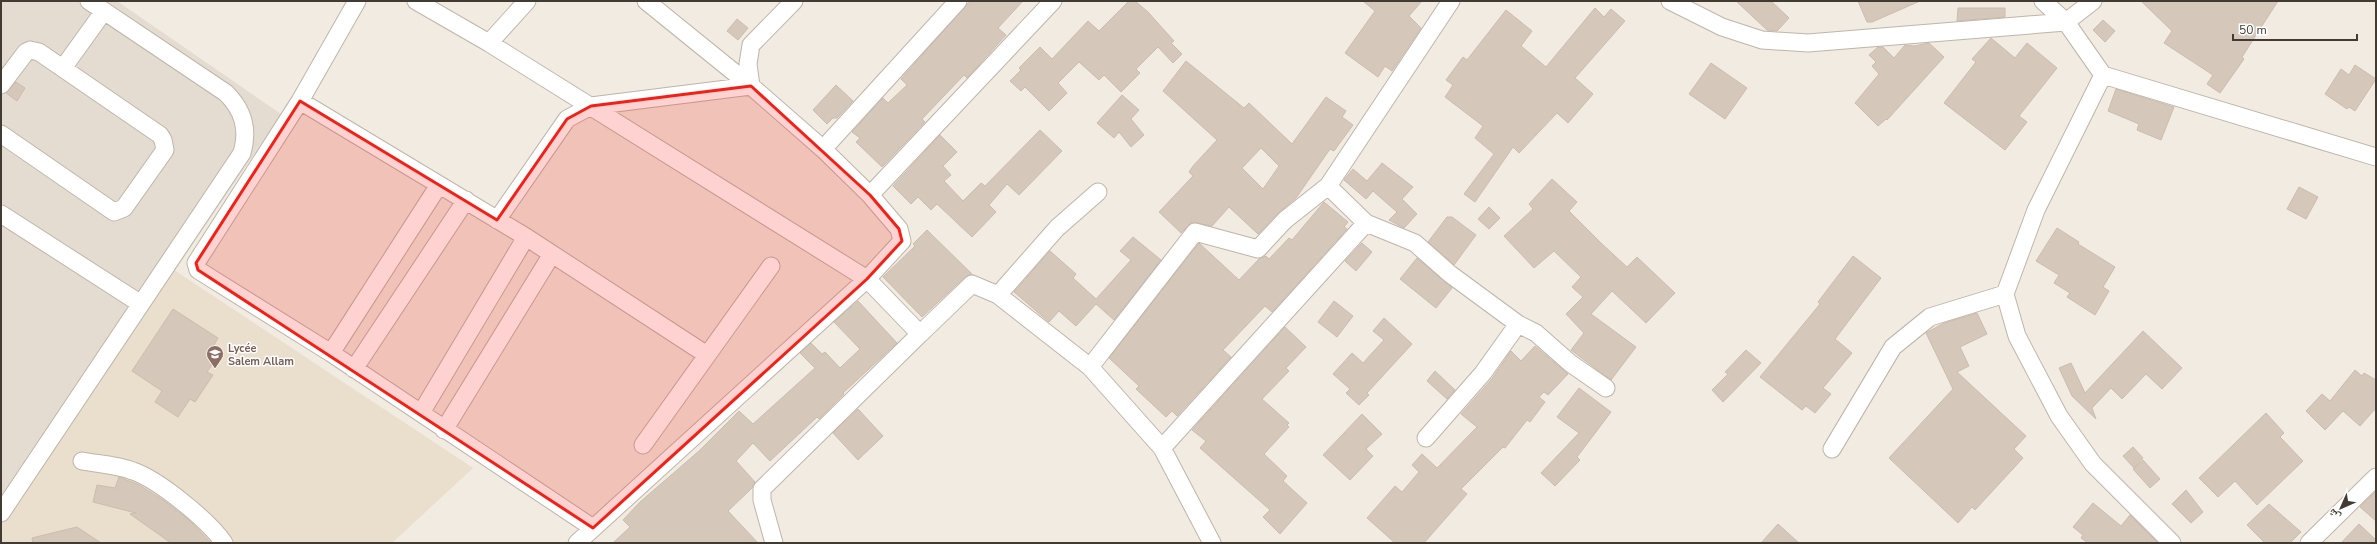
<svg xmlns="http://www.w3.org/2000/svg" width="2377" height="544" font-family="'Nunito Sans','Noto Naskh Arabic',sans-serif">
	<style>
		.residential { fill: #e5dcd1 }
		.education { fill: #eadecc }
		.building { fill: #d5c8bb; stroke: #ccbcac; fill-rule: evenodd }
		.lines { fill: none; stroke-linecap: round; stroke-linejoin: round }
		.minor-casing { stroke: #bfb5a9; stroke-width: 19 }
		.minor { stroke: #fff; stroke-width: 17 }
		.marked { fill: #f42016; fill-opacity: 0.2; stroke: #f42016; stroke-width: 3; stroke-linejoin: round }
		.labels { text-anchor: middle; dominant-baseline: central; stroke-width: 3; stroke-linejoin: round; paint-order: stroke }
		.education-label { font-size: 11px; font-weight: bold; fill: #785e54; stroke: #fff; text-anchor: start }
	</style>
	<rect width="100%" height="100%" fill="#f1ebe2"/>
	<path class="residential" d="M1 1H117L281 114 1 527Z"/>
	<path class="education" d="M174 270 473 468 392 543H1V527Z"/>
	<path class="building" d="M970 1H1023L998 28 1006 35 967 78 964 75 922 119 925 122 882 167 856 142 860 138 852 132 883 98 888 103 907 85 901 79Z
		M1129 1H1135L1148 12 1174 41 1171 43 1182 54 1173 63 1158 47 1136 69 1140 73 1121 92 1104 75 1099 80 1079 62 1058 83 1067 93 1049 111 1025 87 1021 91 1010 81 1021 70 1019 68 1040 47 1052 59 1088 21 1099 31Z
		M1363 1H1422L1409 16 1421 28 1392 71 1385 66 1378 77 1345 53 1375 11Z
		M1736 1H1771L1789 18 1777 31 1767 30Z
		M1858 1H1920L1872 22H1867Z
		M2141 1H2278L2242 57 2244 59 2220 93 2207 84 2213 75 2164 43 2172 31Z
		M1595 8 1604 17 1611 9 1625 21 1575 78 1593 94 1568 123 1557 113 1519 153 1513 147 1475 202 1464 194 1494 154 1475 138 1483 126 1445 97 1453 85 1446 80 1463 57 1467 60 1506 10 1532 31 1521 46 1546 67Z
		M1958 8H2005V17L1957 21Z
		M737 19 748 28 738 40 727 31Z
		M2103 20 2115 31 2105 42 2093 30Z
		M1991 38 2015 58 2027 43 2057 68 2019 116 2027 122 2005 150 1944 103 1976 62 1972 59Z
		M1929 43 1944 57 1887 120 1886 119 1878 126 1855 103 1879 74 1872 66 1876 62 1869 55 1878 47H1883L1894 58 1905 45 1914 46Z
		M1186 61 1244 108 1249 103 1292 144 1326 97 1346 111 1342 117 1353 125 1334 151 1330 149 1296 198 1278 213 1258 234 1229 207 1212 226 1192 222 1181 233 1159 212 1193 176 1189 172 1193 166 1217 140 1163 91ZM1261 148 1279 166 1263 189 1242 168Z
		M1711 63 1747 88 1725 119 1689 94Z
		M2355 65 2376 79 2355 111 2349 107 2347 109 2325 94 2341 69 2349 75Z
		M16 82 25 88 17 101 6 93Z
		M836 85 853 101 837 118H833L827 124 813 110Z
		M2116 89 2174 107 2161 140 2137 130 2139 124 2108 111Z
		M1122 95 1139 110 1131 119 1144 135 1131 147 1119 132 1114 138 1097 123Z
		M1040 130 1062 151 1019 195 1007 184 989 205 996 212 972 237 937 204 931 210 918 197 911 204 893 186 940 135 957 152 943 166 951 175 944 181 963 201 981 183 985 186Z
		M1382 163 1413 187 1402 199 1417 214 1404 228 1389 220 1397 212 1373 191 1366 199 1344 180 1353 169 1367 181Z
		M1552 179 1577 202 1569 211 1602 244 1627 267 1637 257 1675 293 1646 323 1612 291 1591 314 1636 347 1611 380 1571 350 1584 333 1566 314 1583 297 1572 287 1581 277 1554 251 1534 268 1504 236 1533 209 1529 204Z
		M2299 187 2318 197 2306 219 2287 209Z
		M1324 202 1348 222 1344 227 1347 229 1272 312 1265 306 1223 350 1231 357 1177 416 1172 411 1166 417 1136 389 1139 386 1109 358 1199 243 1239 280 1259 259 1266 256 1269 259 1289 238 1292 240Z
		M1489 207 1500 218 1489 229 1478 219Z
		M1447 217H1452L1476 235 1454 265 1428 242Z
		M2057 228 2079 242 2078 244 2115 267 2103 287 2109 291 2095 315 2067 297 2070 293 2054 283 2059 275 2036 261Z
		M927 230 972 274 965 277 922 317 883 277 915 246 913 244Z
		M1133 237 1161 260 1114 320 1096 304 1076 326 1059 311 1049 322 1014 292 1050 251 1076 274 1073 278 1096 299 1131 260 1120 251Z
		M1362 243 1372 252 1356 271 1345 261Z
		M1853 256 1881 278 1835 339 1852 353 1823 388 1831 394 1815 413 1806 406 1802 410 1760 377 1820 304 1818 302Z
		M1417 258 1452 288 1436 308 1400 279Z
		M858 301 897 343 843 393 844 394 819 419 817 417 770 461 753 443 736 461 755 482 752 488 728 511 758 543H613L630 527 623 520 640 502 699 451 739 411 753 424 815 368 800 353 811 343 822 354 825 352 840 368 860 349 834 322Z
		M1334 301 1353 316 1337 337 1318 322Z
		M173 309 218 338 210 352 217 357 207 372 213 375 195 402 190 399 178 417 155 402 162 391 132 371Z
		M1977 313 1987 334 1960 347 1969 366 1957 372 2026 436 2014 449 2023 458 1975 510 1972 507 1958 523 1889 458 1953 389 1926 333 1944 323Z
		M1384 318 1412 344 1367 393 1369 395 1359 405 1346 393 1350 389 1333 374 1352 353 1363 363 1384 340 1373 331Z
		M1285 327 1306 347 1286 368 1289 371 1262 399 1289 423 1287 425 1289 427 1264 454 1287 476 1283 481 1307 503 1280 534 1263 517 1270 510 1200 448 1206 441 1192 430Z
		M2143 331 2182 368 2162 389 2146 374 2122 399 2111 388 2092 408 2096 419 2072 396 2059 368 2071 363 2085 393Z
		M1535 346 1568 374 1548 395 1544 392 1539 397 1545 402 1530 422 1527 420 1505 448 1503 447 1461 489 1467 494 1424 543H1395L1367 518 1395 486 1402 492 1419 472 1412 465 1422 454 1437 468 1477 427 1461 414 1491 380 1511 351 1521 361Z
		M1746 350 1761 363 1723 402 1712 390 1728 374 1725 372Z
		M2355 370 2362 376 2364 373 2376 380V408L2360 426 2343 411 2325 430 2306 411 2322 394 2330 401Z
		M1435 371 1455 390 1447 399 1427 381Z
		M1579 388 1611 412 1577 457 1580 460 1555 486 1541 473 1579 433 1557 417Z
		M858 409 883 436 858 460 833 433Z
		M2266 413 2284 433 2280 437 2303 461 2257 505 2235 481 2218 497 2199 478Z
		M1362 414 1382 434 1366 449 1373 456 1350 480 1323 455Z
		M2133 447 2143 458 2134 468 2123 456Z
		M2143 460 2160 479 2150 488 2133 469Z
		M119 477 139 485 163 500 189 520 211 543H171L130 514 136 513 93 502 97 485 115 488Z
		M2186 490 2203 512 2191 523 2172 504Z
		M2376 491V521L2360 507Z
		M2093 503 2121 526 2130 515 2158 543H2088L2081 538 2083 535 2073 527Z
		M2269 504 2301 532 2290 543H2265L2247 525Z
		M1778 524 1799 543H1761Z
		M2359 524 2376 540V543H2341Z
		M77 527 101 543H33L32 538Z"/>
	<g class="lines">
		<defs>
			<path id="minor" d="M357 1 300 101 526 237 707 355
				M416 1 489 43 867 279 920 334 972 284 998 295 1090 367 1162 448 1212 543
				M646 1 751 86
				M1670 1 1722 27 1762 40 1808 43 2066 22 2093 1
				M2043 1 2066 22 2103 75 2036 210 2005 294 2017 336 2059 416 2093 464 2172 543
				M489 43 527 1
				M63 68 104 11
				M2103 75 2376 157
				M1 85 26 52 30 50 39 52 160 135 163 140 165 150 124 208 114 212 1 134
				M300 101 196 263 198 270 331 353 593 528
				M823 149 958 1
				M870 195 1053 1
				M1 214 141 304
				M497 220 567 119 591 106 751 86
				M1366 223 1415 243 1450 274 1518 324 1536 333 1570 363 1606 388
				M998 295 1057 228 1098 192
				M331 353 439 185
				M1090 367 1195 232 1258 249 1285 220 1328 186
				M354 369 466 200
				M421 413 526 237
				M444 430 552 254
				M1426 438 1483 373 1518 324
				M643 445 771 266
				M1162 448 1366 223 1328 186 1451 1
				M1832 449 1893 347 1930 317 2005 294
				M82 461C98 464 118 465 133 471 159 480 209 521 224 543
				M1 513 242 153C249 129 243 110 226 93L89 1
				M577 543 867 279 902 241 899 229 870 195 823 149 751 86 748 64 751 45 794 1
				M774 543 762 500V489L920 334
				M2309 543 2376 477"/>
		</defs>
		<use href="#minor" class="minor-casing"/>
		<use href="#minor" class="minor"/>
	</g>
	<path class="marked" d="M751 86 870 195 899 229 902 241 867 279 593 528 198 270 196 263 300 101 497 220 567 119 591 106Z"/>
	<defs>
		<symbol id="school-pin" viewBox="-11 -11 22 30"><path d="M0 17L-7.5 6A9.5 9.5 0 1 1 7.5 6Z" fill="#8d6e63" stroke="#fff"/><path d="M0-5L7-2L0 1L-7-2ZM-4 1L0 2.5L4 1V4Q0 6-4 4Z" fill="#fff"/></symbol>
	</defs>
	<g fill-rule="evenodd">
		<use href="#school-pin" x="205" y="344" width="20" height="27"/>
	</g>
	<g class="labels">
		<g class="education-label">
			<text x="228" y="348">Lycée<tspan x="228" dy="13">Salem Allam</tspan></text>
		</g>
	</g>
	<rect width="2377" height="544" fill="none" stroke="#423b33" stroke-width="4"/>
	<g transform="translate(2341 508) rotate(225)" stroke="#ffffff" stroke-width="3" paint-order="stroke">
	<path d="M0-3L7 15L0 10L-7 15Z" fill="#423b33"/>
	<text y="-6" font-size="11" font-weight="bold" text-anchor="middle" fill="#423b33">ش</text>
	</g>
	<path d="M2233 34v6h124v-6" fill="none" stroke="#423b33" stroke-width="2"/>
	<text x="2239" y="34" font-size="12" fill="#423b33" stroke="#ffffff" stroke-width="3" paint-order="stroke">50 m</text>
</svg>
